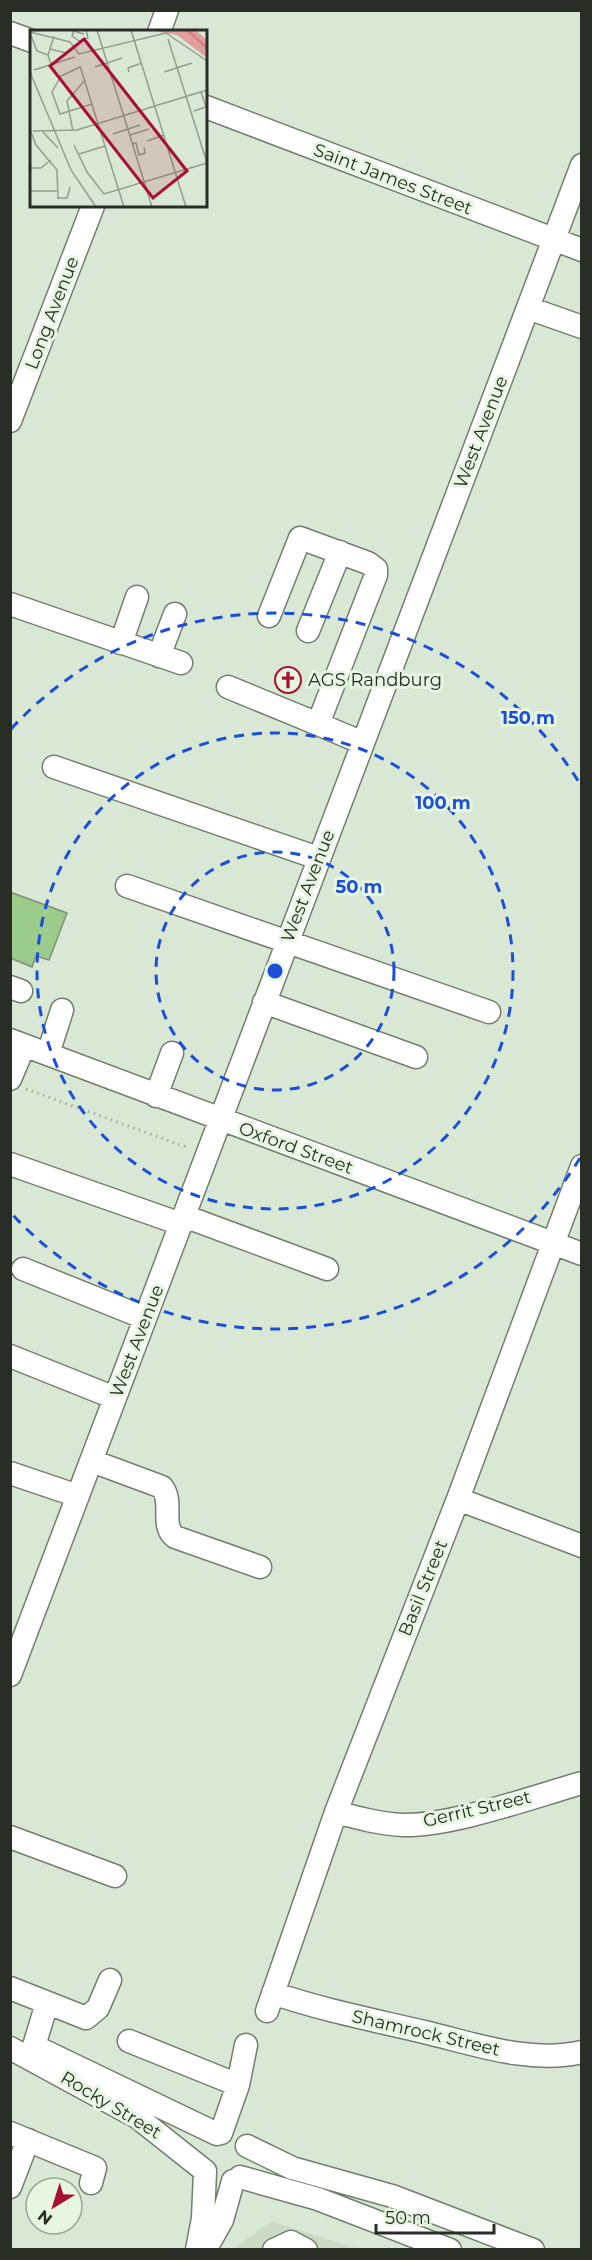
<svg xmlns="http://www.w3.org/2000/svg" width="592" height="2260" font-family="Montserrat,sans-serif">
	<style>
		.built { fill: #c9dcc3 }
		.building { fill: #9bcc8b; stroke: #808e7b; stroke-width: 1.5 }
		.lines { fill: none; stroke-linecap: round; stroke-linejoin: round }
		.minor-casing { stroke: #717f6c; stroke-width: 25 }
		.path { stroke: #a1ad9d; stroke-width: 3; stroke-dasharray: 1.5 4.5; stroke-linecap: butt }
		.minor { stroke: #fff; stroke-width: 22 }
		.ring { fill: none; stroke: #1d4ed8; stroke-width: 3; stroke-dasharray: 10 8 }
		.labels { text-anchor: middle; dominant-baseline: central; stroke-width: 6; stroke-linejoin: round; paint-order: stroke }
		.street-label { font-size: 18px; fill: #282e26; stroke: #e6f6e1 }
		.poi-label { font-size: 18px; fill: #282e26; stroke: #e6f6e1; text-anchor: start }
		.inset-river { fill: none; stroke: #d68285; stroke-width: 3 }
		.inset-road { fill: none; stroke: #929e8e; stroke-width: 1.5 }
		.view { fill: #a81032; fill-opacity: 0.15; stroke: #a81032; stroke-width: 3 }
		.inset-edge { fill: none; stroke: #282e26; stroke-width: 3 }
		.centre { fill: #1d4ed8; stroke: #e6f6e1; stroke-width: 3 }
		.ring-label { font-size: 18px; text-anchor: middle; font-weight: bold; fill: #1d4ed8; stroke: #e6f6e1; stroke-width: 6; stroke-linejoin: round; paint-order: stroke }
	</style>
	<rect width="100%" height="100%" fill="#d9e8d4"/>
	<path class="built" d="M272 2221 358 2249 232 2250Z"/>
	<path class="building" d="M10 892 67 913 49 960 36 956 32 967 10 958Z"/>
	<g class="lines">
		<defs>
			<path id="minor" d="M159 32 167 10
				M10 33 32 41
				M206 107 582 250
				M528 308 582 327
				M10 421 93 206
				M10 604 181 663
				M269 616 300 538 368 563 376 569V575L318 724 363 743
				M308 631 340 552
				M121 643 137 597
				M159 656 175 614
				M228 687 318 724
				M54 767 318 858
				M127 886 489 1012
				M10 987 21 991
				M264 1002 416 1057
				M10 1040 582 1254
				M48 1054 62 1010
				M10 1079 19 1058
				M156 1096 172 1053
				M10 1164 181 1224
				M184 1216 327 1269
				M23 1269 145 1318
				M10 1356 115 1398
				M92 1461 162 1487C174 1502 160 1525 175 1537L260 1567
				M10 1473 78 1496
				M458 1499 582 1546
				M10 1675 582 165
				M336 1812C358 1818 380 1824 403 1825 453 1826 532 1797 582 1783
				M10 1837 115 1876
				M10 1988 86 2018 98 2008 110 1980
				M273 1993C322 2010 373 2020 424 2032 475 2044 529 2064 582 2052
				M267 2011 336 1812 458 1499 582 1166
				M129 2041 238 2085
				M34 2046 47 2003
				M10 2048 137 2117 205 2171 203 2218 197 2250
				M40 2049 217 2134
				M10 2133 95 2168 91 2183
				M221 2133 238 2085 246 2045
				M247 2146 292 2168 392 2196 533 2250
				M240 2177 318 2199 450 2250
				M10 2187 28 2140
				M205 2250 222 2220 233 2181
				M274 2250 291 2242 306 2250"/>
		</defs>
		<use href="#minor" class="minor-casing"/>
		<path class="path" d="M26 1089 189 1148"/>
		<use href="#minor" class="minor"/>
	</g>
	<g class="ring">
		<circle cx="275" cy="971" r="119"/>
		<circle cx="275" cy="971" r="238"/>
		<path d="M580 1158A358 358 0 0 1 11 1213M11 729A358 358 0 0 1 580 784"/>
	</g>
	<defs>
		<symbol id="church-ring" viewBox="-11 -11 22 22"><circle r="9.5" fill="#e6f6e1" stroke="#a81032" stroke-width="1.5"/><path d="M-1.2-6h2.4v3.5h3.3v2.4h-3.3V6h-2.4V-.1h-3.3v-2.4h3.3Z" fill="#a81032"/></symbol>
	</defs>
	<g fill-rule="evenodd">
		<use href="#church-ring" x="273" y="665" width="30" height="30"/>
	</g>
	<g class="labels">
		<g class="street-label">
			<text transform="translate(393 179) rotate(21)">Saint James Street</text>
			<text transform="translate(52 313) rotate(-69)">Long Avenue</text>
			<text transform="translate(481 432) rotate(-69)">West Avenue</text>
			<text transform="translate(308 886) rotate(-69)">West Avenue</text>
			<text transform="translate(296 1148) rotate(20)">Oxford Street</text>
			<text transform="translate(137 1341) rotate(-69)">West Avenue</text>
			<text transform="translate(423 1588) rotate(-68)">Basil Street</text>
			<text transform="translate(477 1809) rotate(-13)">Gerrit Street</text>
			<text transform="translate(426 2033) rotate(13)">Shamrock Street</text>
			<text transform="translate(111 2105) rotate(31)">Rocky Street</text>
		</g>
		<g class="poi-label">
			<text x="308" y="680">AGS Randburg</text>
		</g>
	</g>
	<g transform="translate(30 30)">
		<rect width="177" height="177" fill="#d9e8d4"/>
		<path d="M118 0H165L177 10V28L147 5Z" fill="#e19e9f"/>
		<path class="inset-river" d="M157 0 177 18"/>
		<path class="inset-road" d="M67 0 122 177M101 0 156 177M0 2 40 12 49 24 136 3 177 31M0 3 7 21 18 25 21 34M54 4 44 1 42 6 49 11 58 8 56 0M138 9 177 133M20 19 36 23 39 21M18 25 24 6M50 36 94 177M50 37 31 46 22 62 30 84 62 74M65 37 92 28M4 40 45 27M0 42 41 140 66 177M99 42 98 38 112 33M134 42 162 33M164 81 176 77 171 62M3 101 47 100 177 60M12 101 28 118M43 101 37 71 55 50M1 102 6 115 27 140 28 169M83 104 110 95M100 105 119 99M117 111 134 105M102 114 106 113 109 125 115 123 114 117M44 115 57 142 74 164 177 133M49 124 75 116M0 138H11L21 130M0 161H28M28 168H37L40 157"/>
		<path class="view" d="M54 9 157 141 123 168 20 36Z"/>
		<rect width="177" height="177" class="inset-edge"/>
	</g>
	<circle cx="275" cy="971" r="9" class="centre"/>
	<g class="ring-label">
		<text x="528" y="724">150 m</text>
		<text x="443" y="809">100 m</text>
		<text x="359" y="893">50 m</text>
	</g>
	<rect width="592" height="2260" fill="none" stroke="#282e26" stroke-width="24"/>
	<g transform="translate(54 2206) rotate(218)"><circle r="28" fill="#e6f6e1" stroke="#9aa696" stroke-width="1.5"/>
	<path d="M0-4.5L10 22L0 15L-10 22Z" fill="#a81032"/>
	<text y="-9" font-size="16" font-weight="bold" text-anchor="middle" fill="#282e26">N</text>
	</g>
	<path d="M376 2224v9h118v-9" fill="none" stroke="#282e26" stroke-width="3"/>
	<text x="385" y="2224" font-size="18" fill="#282e26" stroke="#e6f6e1" stroke-width="4.5" paint-order="stroke">50 m</text>
</svg>
